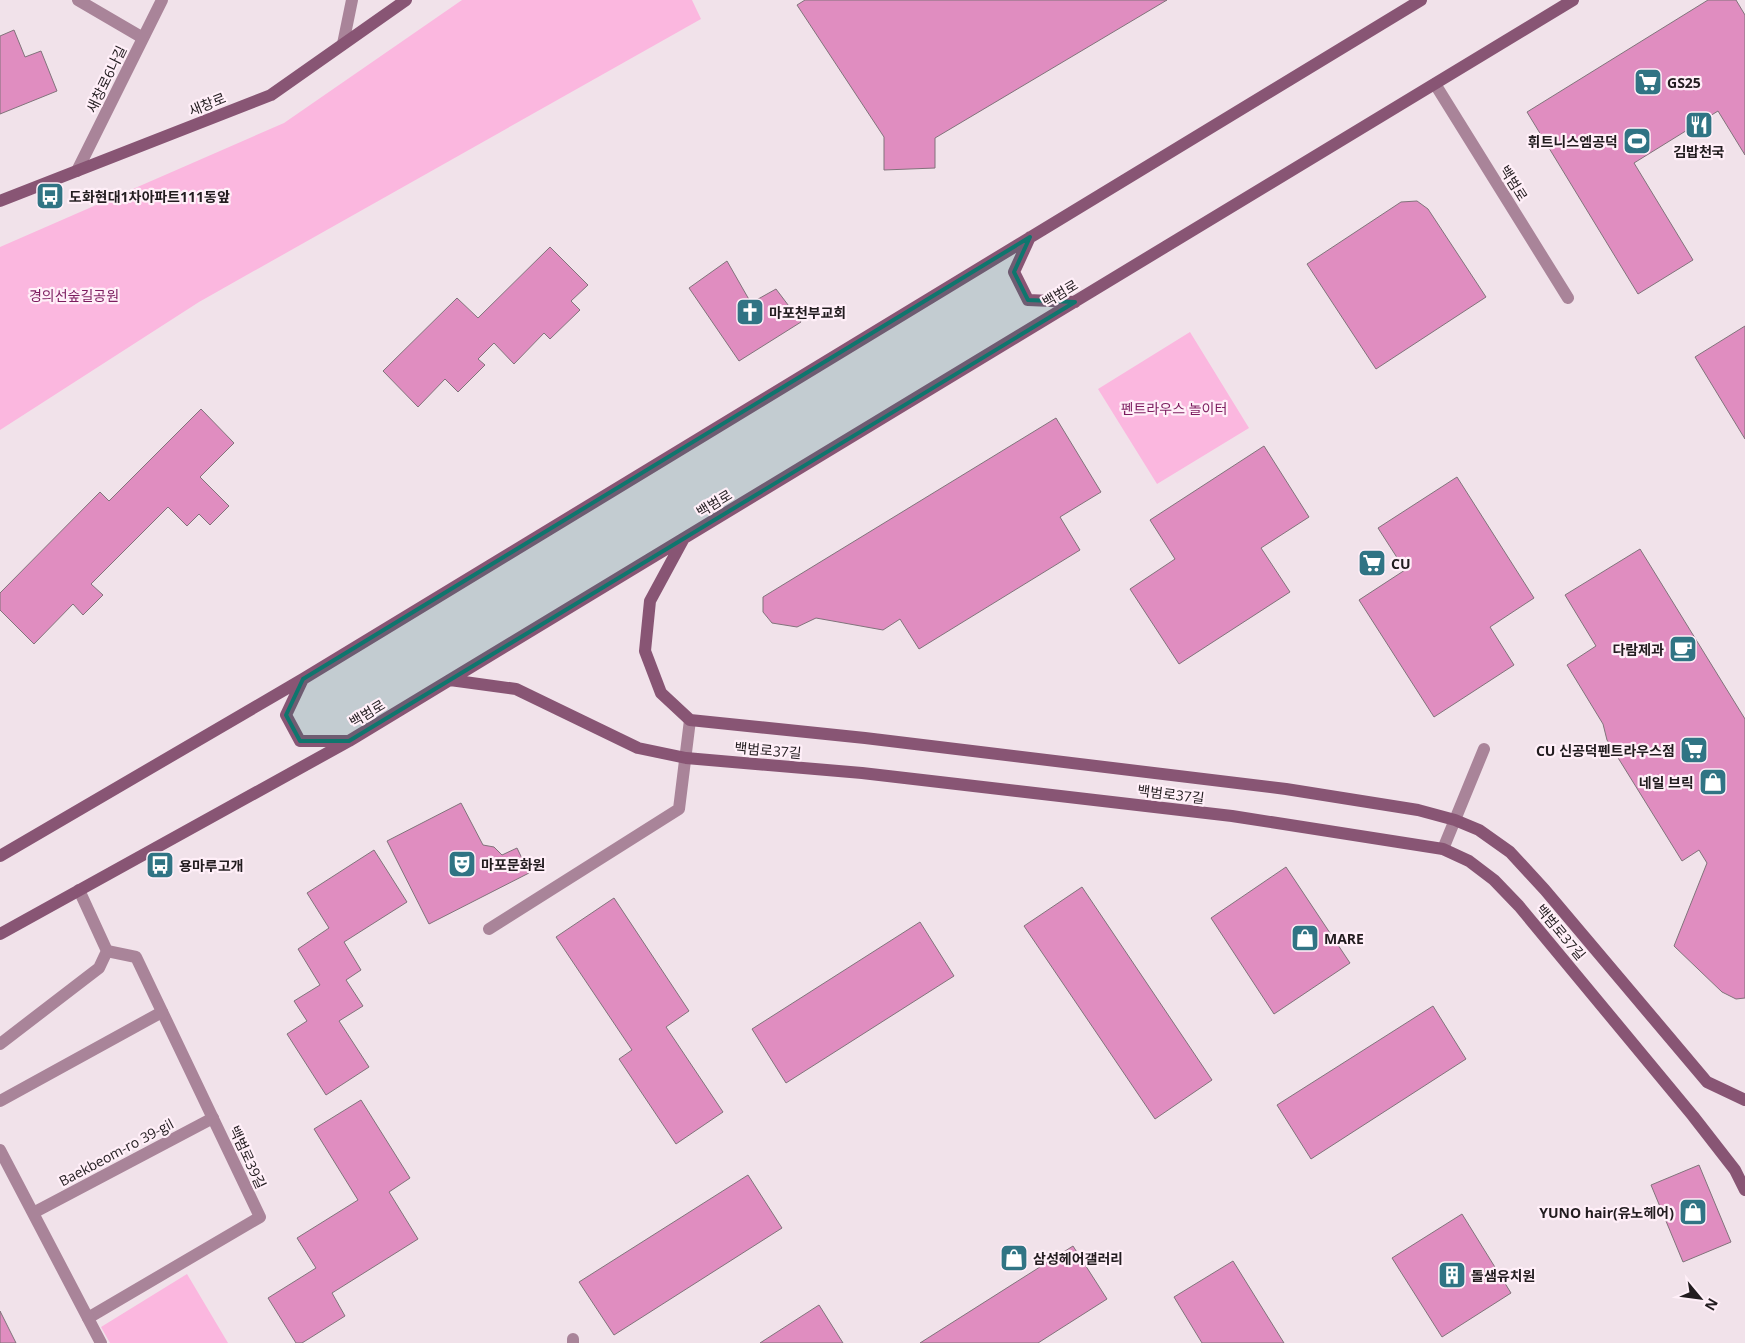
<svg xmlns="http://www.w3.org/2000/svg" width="1745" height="1343" font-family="'Open Sans','Noto Sans KR',sans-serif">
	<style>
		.green { fill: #fbb7df }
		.building { fill: #e08dc0; stroke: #81737b }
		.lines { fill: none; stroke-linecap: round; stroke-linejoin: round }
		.lane { stroke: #a98499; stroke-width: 12 }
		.street { stroke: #a98499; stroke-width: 12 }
		.secondary { stroke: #885574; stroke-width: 12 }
		.marked { fill: #0f766e; fill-opacity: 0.2; stroke: #0f766e; stroke-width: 4; stroke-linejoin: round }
		.labels { text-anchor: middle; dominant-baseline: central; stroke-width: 4.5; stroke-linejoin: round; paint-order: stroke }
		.street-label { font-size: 14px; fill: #221c1f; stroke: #ffeff8 }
		.poi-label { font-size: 14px; font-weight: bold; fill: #221c1f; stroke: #ffeff8; text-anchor: start }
		.park-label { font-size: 14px; fill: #7c1c5f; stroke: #ffeff8 }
	</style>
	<rect width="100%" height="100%" fill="#f1e2ea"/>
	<path class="green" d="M462 0H692L701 19 199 302 0 430V247L284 123Z
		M1190 332 1249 428 1157 484 1098 389Z
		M187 1274 228 1343H110L101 1327Z"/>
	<path class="building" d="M805 0H1167L935 138V168L884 170V137L797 5Z
		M1708 0H1736L1745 15V155L1718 111 1634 163 1693 260 1638 294 1527 112Z
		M14 30 25 57 41 51 57 91 0 114V36Z
		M1417 201 1428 209 1486 297 1376 369 1307 264 1401 202Z
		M550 247 588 285 571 301 580 310 550 339 544 333 514 364 494 343 478 359 485 365 458 392 445 379 418 407 383 371 457 298 478 318Z
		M727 261 751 303 776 289 801 322 739 361 689 288Z
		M1745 326V439L1695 357Z
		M201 409 234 443 200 477 229 506 210 525 199 514 187 526 168 507 91 584 103 595 83 615 73 604 34 644 0 610V593L100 492 109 501Z
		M1056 418 1101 492 1060 517 1080 550 919 649 900 619 883 630 816 618 797 627 772 623 763 612V597Z
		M1264 446 1309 517 1261 548 1290 592 1179 664 1130 589 1175 559 1150 520Z
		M1457 477 1534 598 1490 627 1514 665 1434 717 1359 600 1405 570 1378 528Z
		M1640 549 1745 719V998L1736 999 1722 992 1674 946 1707 863 1699 850 1682 861 1607 740 1603 724 1567 665 1596 646 1565 595Z
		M461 803 483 845 494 847 502 855 517 848 529 873 429 924 387 841Z
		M374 850 407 902 344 942 361 970 346 980 363 1006 339 1021 369 1067 326 1095 287 1034 307 1021 294 1001 320 985 298 949 329 928 307 893Z
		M1286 867 1350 963 1274 1014 1211 918Z
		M1082 887 1212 1080 1155 1119 1024 926Z
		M614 898 689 1011 666 1027 723 1112 676 1144 619 1059 632 1050 556 937Z
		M920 922 954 976 786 1083 752 1029Z
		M1433 1006 1466 1059 1311 1159 1277 1105Z
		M361 1100 410 1178 389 1192 418 1239 332 1293 345 1316 302 1343H296L268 1298 316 1268 297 1238 358 1200 314 1129Z
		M1699 1165 1731 1242 1683 1262 1651 1185Z
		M748 1175 782 1228 614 1335 579 1282Z
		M1462 1214 1511 1293 1442 1337 1392 1258Z
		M1073 1246 1107 1299 1063 1327 1038 1343H920Z
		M1233 1261 1284 1343H1202L1174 1297Z
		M819 1305 843 1343H760Z
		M0 1311 16 1343H0Z"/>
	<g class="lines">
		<path class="lane" d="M1443 849 1484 749
			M489 929 679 809 690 720
			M88 1318 260 1217 136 957 107 951"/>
		<path class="street" d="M78 0 143 38
			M343 44 352 0
			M1435 84 1568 298
			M77 171 162 0
			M0 1044 99 968 107 951 79 890
			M0 1101 162 1012
			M0 1150 101 1343
			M33 1213 213 1118
			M573 1339V1343"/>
		<path class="secondary" d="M0 201 271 95 406 0
			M1030 237 1014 272 1028 300 1075 302
			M683 540 650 601 645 651 661 693 690 720 865 738 1286 789 1418 810 1455 820 1479 830 1510 852 1545 890 1707 1082 1745 1100
			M303 679 286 715 300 741H348
			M450 680 516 689 638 748 686 758 862 773 1232 816 1443 849 1469 861 1494 880 1519 906 1693 1116 1735 1170 1745 1190
			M0 856 303 679 1421 0
			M0 934 349 741 1573 0"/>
	</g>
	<path class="marked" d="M1030 237 1014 272 1028 300 1075 302 349 741H300L286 715 303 679Z"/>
	<defs>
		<symbol id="supermarket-square" viewBox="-11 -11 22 22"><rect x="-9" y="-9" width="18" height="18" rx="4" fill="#307484" stroke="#ffeff8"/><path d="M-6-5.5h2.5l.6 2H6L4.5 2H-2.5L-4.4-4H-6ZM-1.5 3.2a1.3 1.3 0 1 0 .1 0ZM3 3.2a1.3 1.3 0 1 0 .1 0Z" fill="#fff"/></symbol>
		<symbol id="restaurant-square" viewBox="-11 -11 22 22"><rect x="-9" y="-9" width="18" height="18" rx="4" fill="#307484" stroke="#ffeff8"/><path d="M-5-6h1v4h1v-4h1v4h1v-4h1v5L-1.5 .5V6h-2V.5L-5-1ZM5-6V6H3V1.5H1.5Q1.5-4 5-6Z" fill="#fff"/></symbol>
		<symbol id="stadium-square" viewBox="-11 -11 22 22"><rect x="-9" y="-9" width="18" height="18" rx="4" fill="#307484" stroke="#ffeff8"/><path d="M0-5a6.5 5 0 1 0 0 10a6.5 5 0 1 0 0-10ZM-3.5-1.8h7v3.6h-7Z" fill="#fff"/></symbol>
		<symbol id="bus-square" viewBox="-11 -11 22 22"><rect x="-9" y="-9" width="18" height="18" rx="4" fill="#307484" stroke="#ffeff8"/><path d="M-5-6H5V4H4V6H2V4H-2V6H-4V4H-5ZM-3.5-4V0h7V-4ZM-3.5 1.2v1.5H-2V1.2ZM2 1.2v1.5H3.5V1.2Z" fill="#fff"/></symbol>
		<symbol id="church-square" viewBox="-11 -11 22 22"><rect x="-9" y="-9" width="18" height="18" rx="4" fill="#307484" stroke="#ffeff8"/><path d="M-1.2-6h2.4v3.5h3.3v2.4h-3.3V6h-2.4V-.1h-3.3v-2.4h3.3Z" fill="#fff"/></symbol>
		<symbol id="cafe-square" viewBox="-11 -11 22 22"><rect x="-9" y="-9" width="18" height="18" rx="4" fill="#307484" stroke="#ffeff8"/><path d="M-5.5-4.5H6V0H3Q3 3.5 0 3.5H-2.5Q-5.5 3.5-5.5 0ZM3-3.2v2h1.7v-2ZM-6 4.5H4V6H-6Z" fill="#fff"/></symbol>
		<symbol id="shop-square" viewBox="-11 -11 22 22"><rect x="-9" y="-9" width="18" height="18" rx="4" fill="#307484" stroke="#ffeff8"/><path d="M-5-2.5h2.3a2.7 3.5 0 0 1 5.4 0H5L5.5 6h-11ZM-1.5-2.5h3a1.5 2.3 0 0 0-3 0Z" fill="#fff"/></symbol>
		<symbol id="theatre-square" viewBox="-11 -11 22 22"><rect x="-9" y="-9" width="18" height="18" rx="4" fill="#307484" stroke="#ffeff8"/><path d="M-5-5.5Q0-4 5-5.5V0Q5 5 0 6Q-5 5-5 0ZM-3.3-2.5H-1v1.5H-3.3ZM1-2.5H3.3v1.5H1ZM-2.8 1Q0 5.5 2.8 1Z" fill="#fff"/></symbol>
		<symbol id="building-square" viewBox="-11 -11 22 22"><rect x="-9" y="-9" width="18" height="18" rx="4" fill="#307484" stroke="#ffeff8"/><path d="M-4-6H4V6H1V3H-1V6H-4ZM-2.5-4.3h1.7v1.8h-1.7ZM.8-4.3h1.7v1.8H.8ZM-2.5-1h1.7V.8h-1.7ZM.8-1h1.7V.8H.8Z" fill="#fff"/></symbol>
	</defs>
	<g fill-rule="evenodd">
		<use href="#supermarket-square" x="1632" y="66" width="32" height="32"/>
		<use href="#restaurant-square" x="1683" y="109" width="32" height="32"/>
		<use href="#stadium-square" x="1621" y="125" width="32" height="32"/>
		<use href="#bus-square" x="34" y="180" width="32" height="32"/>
		<use href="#church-square" x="734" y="296" width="32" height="32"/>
		<use href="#supermarket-square" x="1356" y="547" width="32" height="32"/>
		<use href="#cafe-square" x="1667" y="633" width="32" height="32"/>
		<use href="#supermarket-square" x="1678" y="734" width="32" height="32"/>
		<use href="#shop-square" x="1697" y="766" width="32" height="32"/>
		<use href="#theatre-square" x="446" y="848" width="32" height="32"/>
		<use href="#bus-square" x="144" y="849" width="32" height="32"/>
		<use href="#shop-square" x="1289" y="922" width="32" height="32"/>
		<use href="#shop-square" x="1677" y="1196" width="32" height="32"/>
		<use href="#shop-square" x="998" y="1242" width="32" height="32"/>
		<use href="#building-square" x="1436" y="1259" width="32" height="32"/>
	</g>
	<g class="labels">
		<g class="street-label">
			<text transform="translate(106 79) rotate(-64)">새창로6나길</text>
			<text transform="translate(207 104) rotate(-22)">새창로</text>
			<text transform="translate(1514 183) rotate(58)">백범로</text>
			<text transform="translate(1060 293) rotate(-31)">백범로</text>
			<text transform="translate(714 503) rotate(-31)">백범로</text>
			<text transform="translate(367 713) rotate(-31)">백범로</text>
			<text transform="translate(768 750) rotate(5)">백범로37길</text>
			<text transform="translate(1171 794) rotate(7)">백범로37길</text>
			<text transform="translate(1561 932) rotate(50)">백범로37길</text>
			<text transform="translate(116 1152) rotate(-28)">Baekbeom-ro 39-gil</text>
			<text transform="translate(248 1157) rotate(65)">백범로39길</text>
		</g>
		<g class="poi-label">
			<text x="1667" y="82">GS25</text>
			<text x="1618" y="141" text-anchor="end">휘트니스엠공덕</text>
			<text x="1699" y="151" text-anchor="middle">김밥천국</text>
			<text x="69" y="196">도화현대1차아파트111동앞</text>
			<text x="769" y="312">마포천부교회</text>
			<text x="1391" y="563">CU</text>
			<text x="1664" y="649" text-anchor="end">다람제과</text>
			<text x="1675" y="750" text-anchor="end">CU 신공덕펜트라우스점</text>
			<text x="1694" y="782" text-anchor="end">네일 브릭</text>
			<text x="481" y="864">마포문화원</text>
			<text x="179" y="865">용마루고개</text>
			<text x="1324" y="938">MARE</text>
			<text x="1674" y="1212" text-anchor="end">YUNO hair(유노헤어)</text>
			<text x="1033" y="1258">삼성헤어갤러리</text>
			<text x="1471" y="1275">돌샘유치원</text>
		</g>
		<g class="park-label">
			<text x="74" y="295">경의선숲길공원</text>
			<text x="1174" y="408">펜트라우스 놀이터</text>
		</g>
	</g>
	<g transform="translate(1700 1298) rotate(119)" stroke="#ffeff8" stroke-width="4" paint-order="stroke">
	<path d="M0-4L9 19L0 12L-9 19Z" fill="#221c1f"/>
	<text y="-8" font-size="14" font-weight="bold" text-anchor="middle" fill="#221c1f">N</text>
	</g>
</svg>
